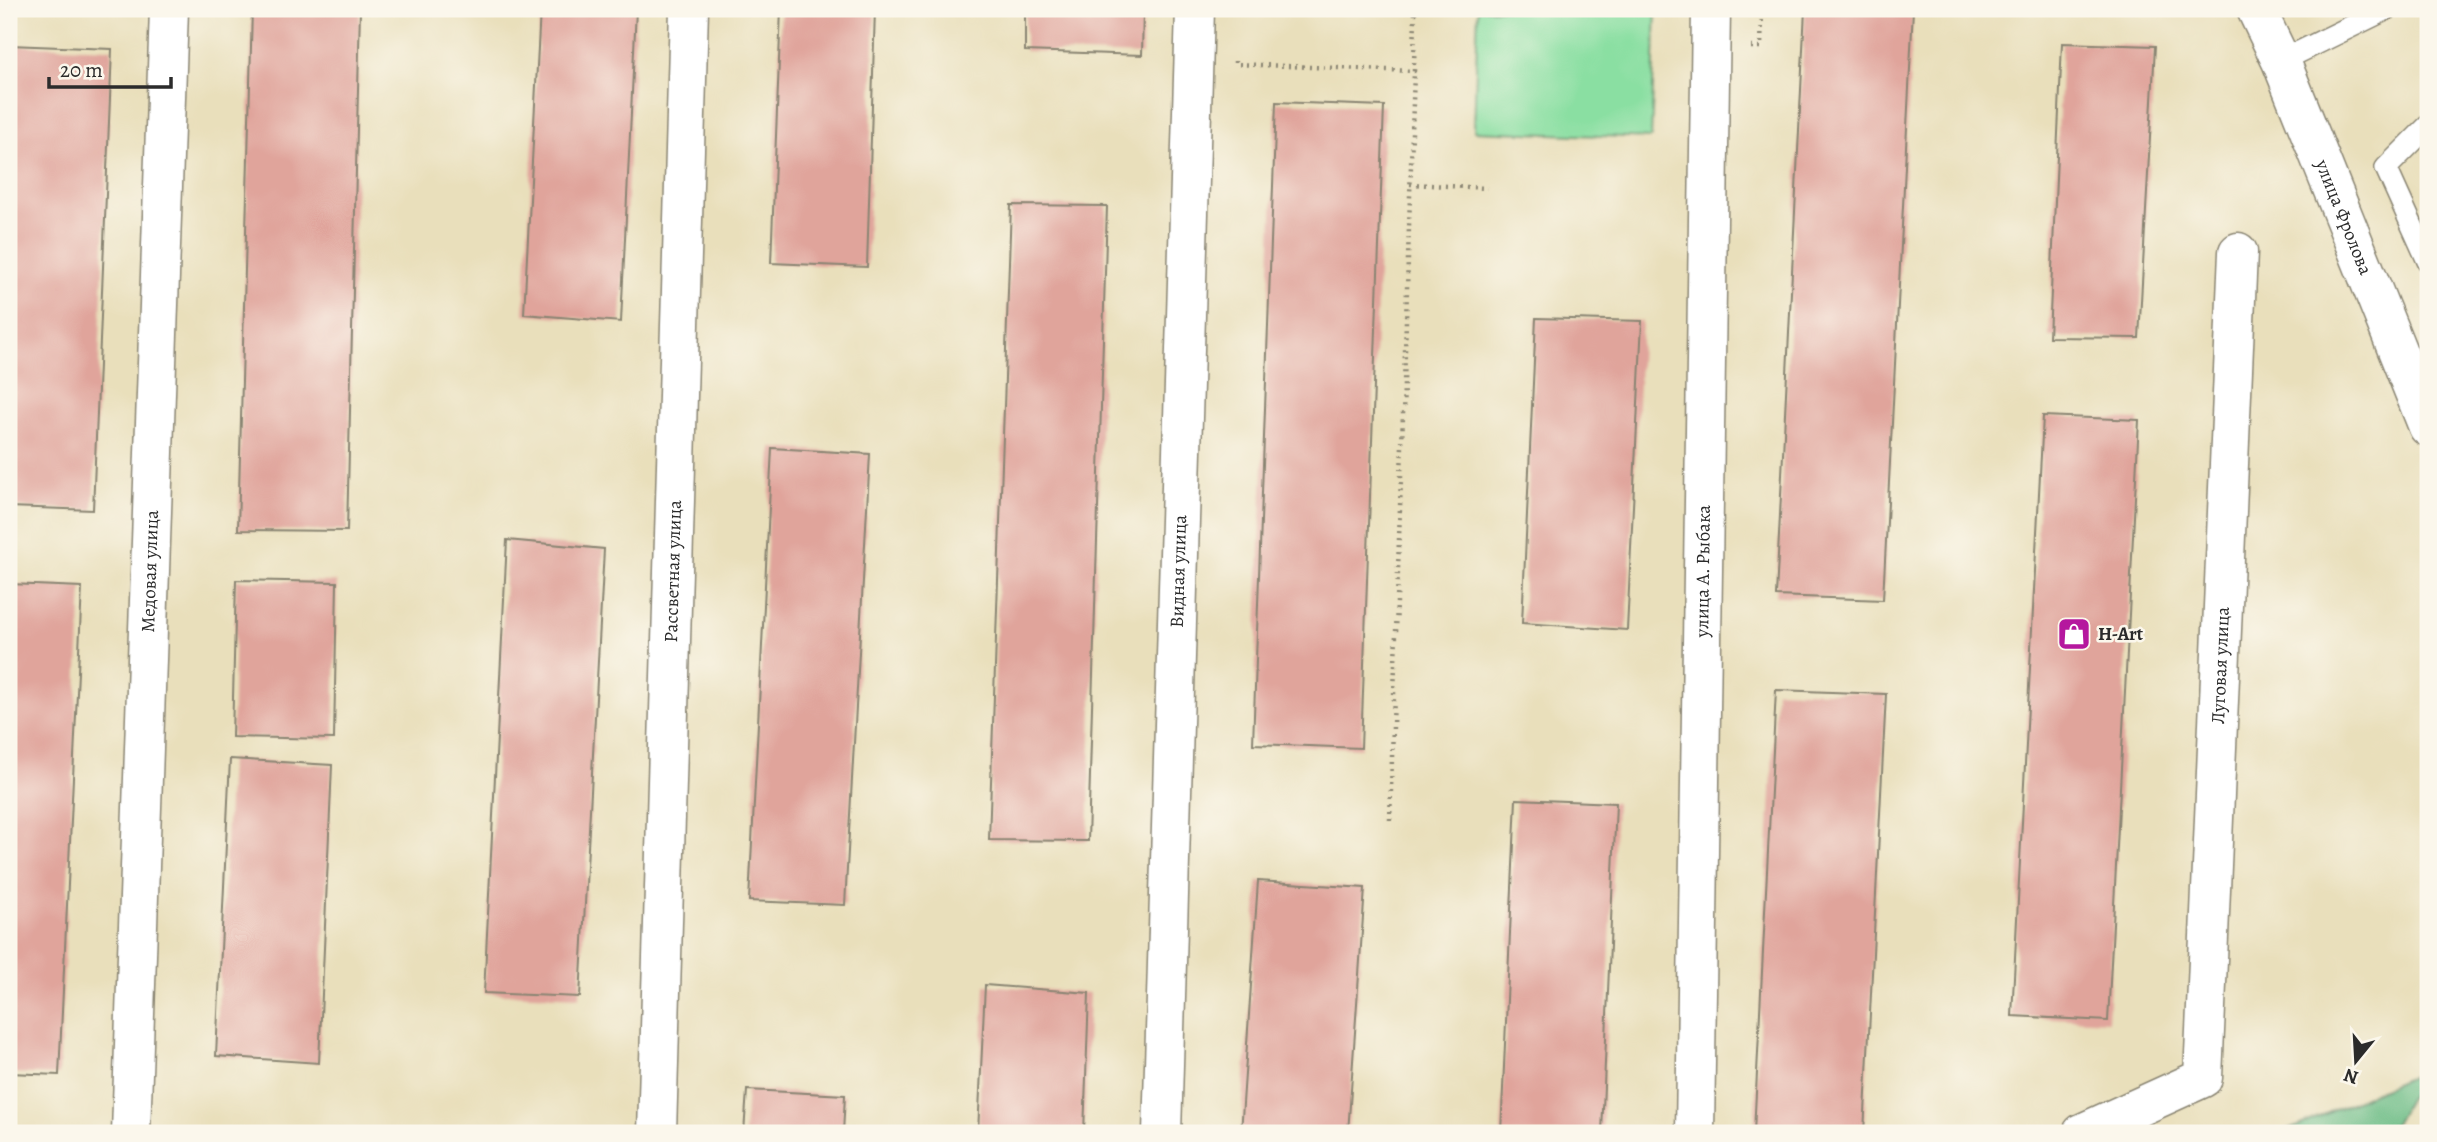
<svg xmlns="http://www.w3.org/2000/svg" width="2437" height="1142" font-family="Alegreya,serif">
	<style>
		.green { fill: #8adfa2; stroke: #5a8566; stroke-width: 2 }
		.forest { fill: #6fbe88; stroke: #4d745a; stroke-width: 2 }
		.building { fill: #e0a49b }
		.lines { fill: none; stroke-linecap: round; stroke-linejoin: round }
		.lane-casing { stroke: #8a8573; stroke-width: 24 }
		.street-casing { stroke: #8a8573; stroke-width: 41 }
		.path { stroke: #8a8573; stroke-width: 4.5; stroke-dasharray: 2 5; stroke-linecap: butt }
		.lane { stroke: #fff; stroke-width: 21 }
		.street { stroke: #fff; stroke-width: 38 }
		.labels { text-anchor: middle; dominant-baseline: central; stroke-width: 5; stroke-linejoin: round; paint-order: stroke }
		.street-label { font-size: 19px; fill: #2b2b2b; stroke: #fbf7ec }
		.poi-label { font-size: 19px; font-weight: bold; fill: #2b2b2b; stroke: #fbf7ec; text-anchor: start }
	</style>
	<rect width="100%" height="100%" fill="#fbf7ec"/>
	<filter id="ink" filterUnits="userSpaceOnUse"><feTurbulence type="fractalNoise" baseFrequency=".0143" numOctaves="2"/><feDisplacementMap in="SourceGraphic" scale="14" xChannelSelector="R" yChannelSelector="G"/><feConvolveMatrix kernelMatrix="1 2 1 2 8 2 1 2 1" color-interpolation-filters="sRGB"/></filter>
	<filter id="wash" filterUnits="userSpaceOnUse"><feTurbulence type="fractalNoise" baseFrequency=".00686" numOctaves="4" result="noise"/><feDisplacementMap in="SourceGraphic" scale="28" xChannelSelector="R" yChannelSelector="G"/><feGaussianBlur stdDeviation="1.57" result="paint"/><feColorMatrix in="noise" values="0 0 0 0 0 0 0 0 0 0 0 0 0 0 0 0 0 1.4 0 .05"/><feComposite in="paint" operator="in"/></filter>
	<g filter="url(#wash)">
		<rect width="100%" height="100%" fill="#e9dfbb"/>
		<path class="green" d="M1478 9H1656L1651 138 1474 131Z"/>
		<path class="forest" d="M2424 1071 2389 1133H2282Z"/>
		<g id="blocks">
			<path class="building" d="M252 9H360L347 531 238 530Z
				M540 9H636L621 322 524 314Z
				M781 9H875L867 267 771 263Z
				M1025 9H1143L1142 55 1025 51Z
				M1805 9H1913L1883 600 1776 596Z
				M2062 43 2155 46 2139 338 2049 337Z
				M9 45 112 49 93 510 9 507Z
				M1276 102 1384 106 1361 748 1253 744Z
				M1011 205 1107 206 1088 841 989 840Z
				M1536 318 1642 321 1627 630 1522 623Z
				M2043 416 2139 420 2108 1021 2012 1016Z
				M772 448 870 454 845 905 749 901Z
				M507 540 604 549 580 997 484 993Z
				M236 580 337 582 334 739 232 737Z
				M9 584 82 587 59 1075 9 1073Z
				M1776 690 1886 694 1864 1133H1754Z
				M230 759 332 765 319 1063 216 1056Z
				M1516 799 1616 803 1602 1133H1501Z
				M1258 881 1365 888 1348 1133H1241Z
				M985 985 1089 993 1084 1133H978Z
				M747 1090 845 1095 843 1133H744Z"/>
		</g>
	</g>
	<g filter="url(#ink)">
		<use href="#blocks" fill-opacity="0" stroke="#8a8573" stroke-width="2"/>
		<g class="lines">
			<defs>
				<path id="lane" d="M2281 61 2387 9
					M2428 126 2386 168 2428 261"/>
				<g id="street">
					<path id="s1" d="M2256 9 2281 61 2428 427"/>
					<path id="s2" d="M131 1133 169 9"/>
					<path id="s3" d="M657 1133 689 9"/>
					<path id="s4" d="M1162 1133 1195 9"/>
					<path id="s5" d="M1695 1133 1711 9"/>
					<path id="s6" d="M2082 1133 2203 1078 2238 252"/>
				</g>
			</defs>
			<use href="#lane" class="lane-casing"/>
			<use href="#street" class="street-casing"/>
			<path class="path" d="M1751 47H1761L1762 9
				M1235 61V64L1414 71 1415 9
				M1410 184 1487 188
				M1390 820 1414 71"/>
			<use href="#lane" class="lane"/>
			<use href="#street" class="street"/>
		</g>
	</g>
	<defs>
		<symbol id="shop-square" viewBox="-11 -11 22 22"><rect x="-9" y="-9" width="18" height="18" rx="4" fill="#b5179e" stroke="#fbf7ec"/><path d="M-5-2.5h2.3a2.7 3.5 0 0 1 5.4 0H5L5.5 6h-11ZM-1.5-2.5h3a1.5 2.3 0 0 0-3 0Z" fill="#fff"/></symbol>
	</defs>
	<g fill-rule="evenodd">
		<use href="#shop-square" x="2055" y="615" width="38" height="38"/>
	</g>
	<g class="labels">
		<g class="street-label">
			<text stroke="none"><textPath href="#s1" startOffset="226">улица Фролова</textPath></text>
			<text stroke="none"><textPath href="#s2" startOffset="562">Медовая улица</textPath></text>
			<text stroke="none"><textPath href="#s3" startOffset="562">Рассветная улица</textPath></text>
			<text stroke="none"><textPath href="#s4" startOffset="562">Видная улица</textPath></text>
			<text stroke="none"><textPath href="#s5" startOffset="562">улица А. Рыбака</textPath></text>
			<text stroke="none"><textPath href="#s6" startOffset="546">Луговая улица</textPath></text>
		</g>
		<g class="poi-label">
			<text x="2098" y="634">H-Art</text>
		</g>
	</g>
	<rect width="2437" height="1142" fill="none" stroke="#fbf7ec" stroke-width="35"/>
	<g transform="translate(2356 1061) rotate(198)" stroke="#fbf7ec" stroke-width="5" paint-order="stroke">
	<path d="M0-5L12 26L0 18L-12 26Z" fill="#2b2b2b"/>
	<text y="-10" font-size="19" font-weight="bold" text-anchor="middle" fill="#2b2b2b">N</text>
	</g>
	<path d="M49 77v10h122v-10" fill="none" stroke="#2b2b2b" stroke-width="3.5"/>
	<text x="60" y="77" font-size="21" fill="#2b2b2b" stroke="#fbf7ec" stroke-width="5" paint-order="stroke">20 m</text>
</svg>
